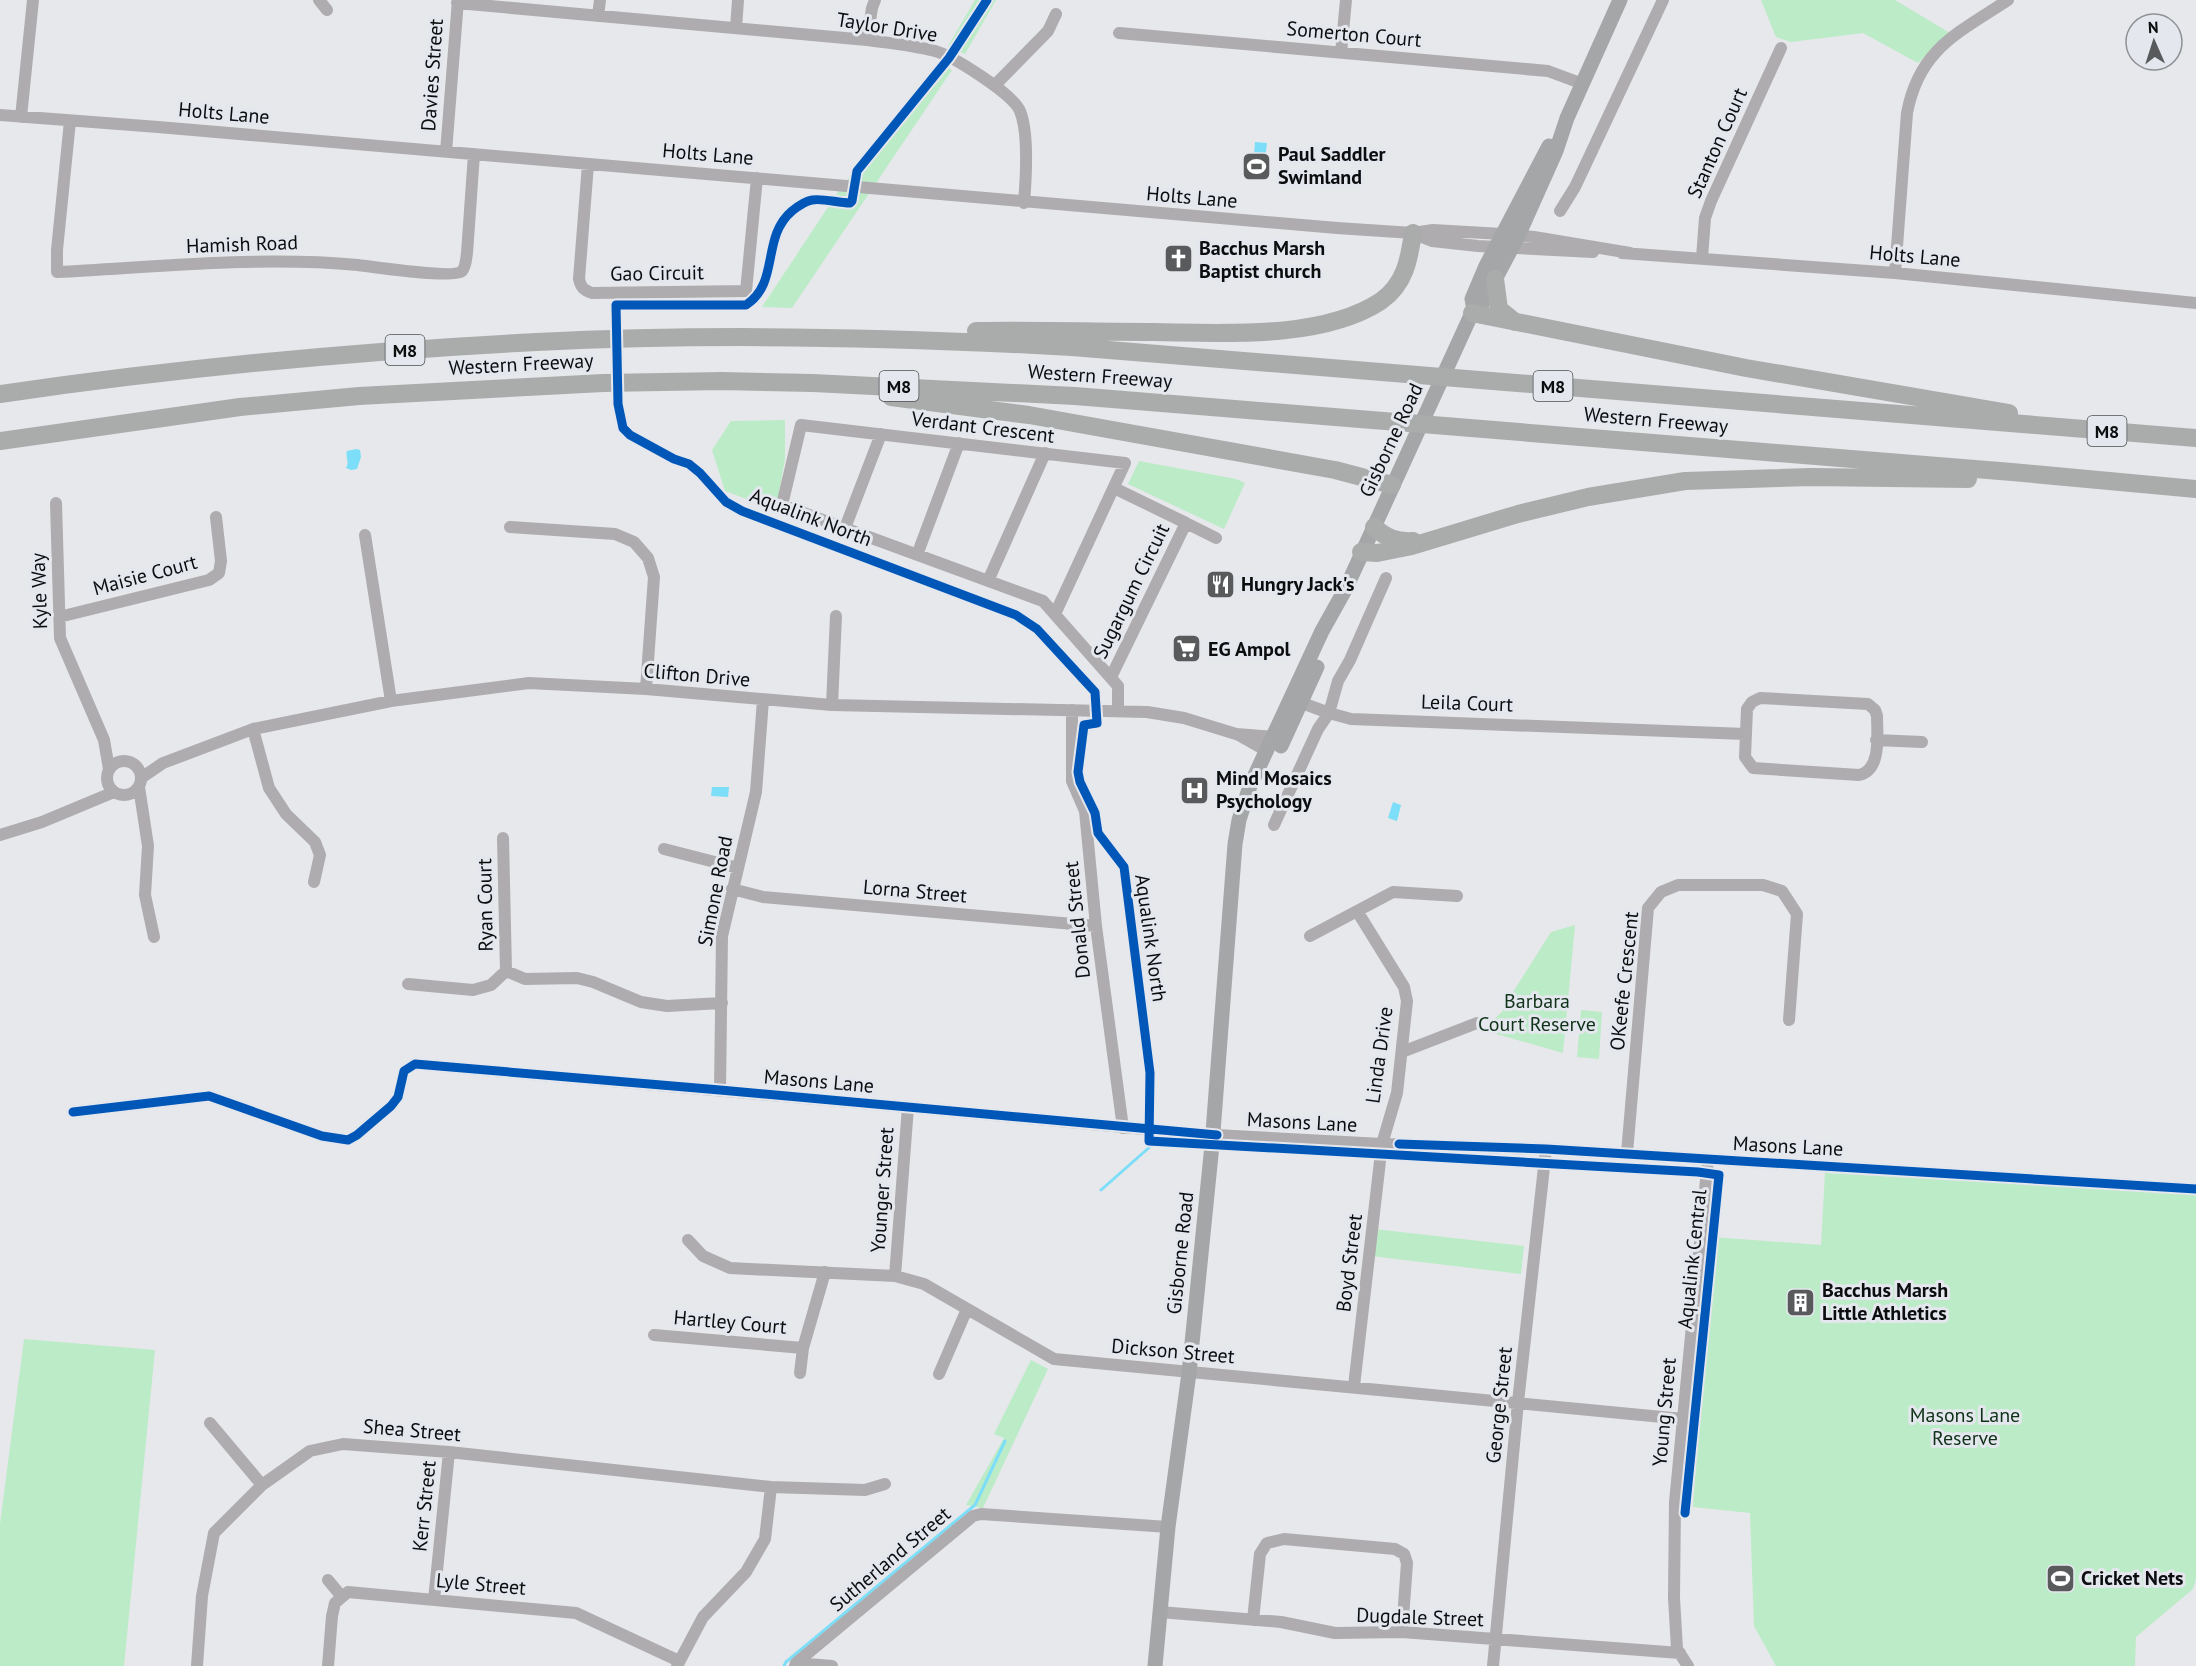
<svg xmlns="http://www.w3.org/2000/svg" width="2196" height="1666" font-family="'PT Sans',sans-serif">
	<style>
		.green { fill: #bcebc7 }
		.water { fill: #7cdef8 }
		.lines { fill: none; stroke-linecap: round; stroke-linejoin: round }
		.stream { stroke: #7cdef8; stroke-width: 3 }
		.minor { stroke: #aeacae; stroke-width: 12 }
		.major { stroke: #a5a6a7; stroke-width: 15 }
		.highway { stroke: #aaacac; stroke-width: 18 }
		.cycleway-casing { stroke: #e4e7ed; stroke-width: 13 }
		.cycleway { stroke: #0057b8; stroke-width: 9 }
		.labels { text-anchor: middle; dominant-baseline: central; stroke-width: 6; stroke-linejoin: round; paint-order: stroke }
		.shield { fill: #e4e7ed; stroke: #4d4e52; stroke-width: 1.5 }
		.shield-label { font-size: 18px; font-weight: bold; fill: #0c0d0f }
		.street-label { font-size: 20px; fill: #0c0d0f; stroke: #e4e7ed }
		.poi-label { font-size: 20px; font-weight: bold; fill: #0c0d0f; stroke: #e4e7ed; text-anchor: start }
		.park-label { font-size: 20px; fill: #0e3117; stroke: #e4e7ed }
	</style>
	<rect width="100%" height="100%" fill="#e6e8eb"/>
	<path class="green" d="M975 0H996L965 54 948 46Z
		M1761 0H1895L1950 33 1918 63 1863 33 1791 42 1776 37Z
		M941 63 952 70 792 308 762 307 842 186Z
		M785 420V459L776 510 725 491 712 450 731 421Z
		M1139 461 1236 479 1245 483 1224 529 1128 484Z
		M1575 925 1563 1053 1493 1033V1020L1502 1012 1508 1000 1551 932Z
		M1581 1010 1602 1012 1599 1059 1577 1057Z
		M1825 1173 2196 1194V1579L2193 1589 2136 1637 2135 1666H1776L1754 1626 1750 1513 1693 1507 1712 1237 1821 1245Z
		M1374 1229 1524 1246 1521 1274 1371 1256Z
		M24 1339 155 1350 124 1666H0V1524Z
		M1031 1360 1048 1369 983 1508 966 1505 1004 1438 994 1434Z"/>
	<path class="water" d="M1255 142 1267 143 1264 169 1253 168Z
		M356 449 360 450 361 457 357 469 351 470 346 468C350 461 345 458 347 451Z
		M712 787H729L728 797 711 796Z
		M1393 802 1401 805 1397 821 1388 818Z"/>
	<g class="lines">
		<path class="stream" d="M1101 1190 1152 1145
			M784 1666 786 1662 975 1505 1005 1441"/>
		<path class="minor" d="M319 0 327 10
			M457 3 867 40C890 43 913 45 935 51 953 56 1013 94 1020 111 1029 133 1026 179 1024 203
			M598 16 600 0
			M736 28 738 0
			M1119 33 1548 71 1583 84
			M867 40 872 8 875 0
			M1341 53 1346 0
			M995 85 1048 31 1056 14
			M0 115 158 127 1337 228 1413 233 1433 230 1502 234 1534 237 1630 253
			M21 117 33 0
			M70 121 57 250V272C157 267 258 256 358 265 374 267 454 279 462 271 466 267 466 259 467 253L474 154
			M446 152 458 0
			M588 164 579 279C581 288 584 290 592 293L746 291 757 178
			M1560 211 1575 187 1663 0
			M1414 234 1432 241 1478 246 1593 252
			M1622 253 1895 273 2196 303
			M1702 258 1705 218 1711 201 1781 48
			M1895 273 1907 113C1919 49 1958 33 2008 0
			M56 503 60 638 104 740 109 769
			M1186 523 1216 538
			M510 527 615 534 634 542 648 558 654 577 646 689
			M845 528 881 434
			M365 535 391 701
			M917 555 959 443
			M988 581 1045 453
			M1055 614 1125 463 801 425 782 505 1043 601 1118 686V711
			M59 617 209 580 219 573 221 561 216 517
			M1111 677 1186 523 1114 488
			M1760 698 1868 704 1875 710 1877 716C1877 734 1882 770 1859 775L1753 768 1745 757 1747 709 1752 702Z
			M1302 703 1329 713 1351 719 1745 734
			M832 705 836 616
			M1072 710V781L1085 811 1096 926 1123 1128
			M253 729 269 788 286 814 315 842 320 855 314 882
			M1237 734 1267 751
			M1876 740 1922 742
			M107 778a17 17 0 1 1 34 0a17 17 0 1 1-34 0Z
			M141 778 163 763 253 729 391 701 529 683 646 689 832 705 1147 712 1184 718 1236 734 1274 737
			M139 787 148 846 145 895 154 937
			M1274 825 1318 729 1329 713 1338 681 1350 660 1386 578
			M0 835 42 822 114 792
			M503 838 506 971 525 979 577 978 593 982 641 1002 667 1006 722 1003
			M664 849 738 868
			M732 889 763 897 1096 926
			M1310 936 1393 892 1457 896
			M408 984 473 990 491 985 506 971
			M1402 1052 1477 1023
			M720 1090 722 936 756 792 763 700
			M73 1112 209 1096 322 1136 348 1140 357 1135 391 1106 398 1097 404 1071 415 1064 427 1065 908 1107 1197 1134 1382 1144 1546 1149 2196 1189
			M1627 1153 1648 908 1661 892 1678 885H1763L1782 891 1797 914 1789 1020
			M688 1240 703 1256 730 1268 895 1276 924 1284 1054 1359 1683 1419
			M895 1276 908 1107
			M654 1335 803 1348
			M800 1373 803 1348 825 1272
			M939 1374 967 1309
			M1354 1386 1382 1144 1397 1093 1407 1001 1404 987 1357 911
			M210 1423 262 1485
			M328 1580 342 1597
			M434 1600 449 1452
			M1160 1612 1281 1622 1335 1633 1402 1632 1680 1653
			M1253 1620 1260 1554 1267 1543 1284 1539 1395 1549 1404 1554 1407 1563 1402 1632
			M796 1663 832 1666
			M197 1666 202 1596 214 1533 262 1485 310 1451 343 1444 449 1452 771 1487 865 1490 885 1484
			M328 1666 332 1616 335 1603 348 1592 576 1613 679 1661
			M677 1666 703 1617 746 1572 765 1539 771 1487
			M795 1666 796 1663 973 1516 981 1514 1168 1527
			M1493 1666 1518 1402 1546 1149
			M1688 1666 1677 1649 1674 1598 1675 1502 1708 1159"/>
		<path class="major" d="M1474 310 1472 299 1486 266 1549 146
			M1281 746 1317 667
			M1155 1666 1168 1527 1189 1373 1212 1145 1235 844 1239 820 1250 786 1322 631 1346 588 1472 313 1482 304 1518 236 1556 151 1567 118 1620 0"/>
		<path class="highway" d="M1495 279 1499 309 1515 322
			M1472 313 1746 368 2009 413
			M976 331C1035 330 1095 332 1154 332 1222 333 1322 340 1381 301 1405 284 1409 260 1413 233
			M0 394C179 368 357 351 537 342 715 333 894 337 1072 347L2196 438
			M891 397 1029 415 1335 470 1392 485
			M0 441 240 407 359 396 603 383 722 381 813 383 1075 396 2012 472 2196 489
			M1374 527C1386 538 1397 542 1413 541
			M1361 552 1377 553 1412 546 1518 514 1588 497 1685 481 1811 477 1968 479"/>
		<defs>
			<path id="cycleway" d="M987 0 949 58 857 171 852 201 850 203C838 203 823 198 812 200 805 201 797 207 792 211 761 237 780 283 746 305H616L618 404 623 428 630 435 674 459 689 464 700 473 726 502 742 511 1016 615 1037 629 1095 692 1097 723 1084 725 1078 772 1080 782 1095 813 1098 833 1124 867 1150 1073 1149 1141 1698 1172 1719 1175 1685 1513
				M73 1112 209 1096 322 1136 348 1140 357 1135 391 1106 398 1097 404 1071 415 1064 720 1090 1217 1135
				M1399 1144 1546 1149 2196 1189"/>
		</defs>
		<use href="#cycleway" class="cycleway-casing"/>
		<use href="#cycleway" class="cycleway"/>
	</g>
	<defs>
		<symbol id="stadium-square" viewBox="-11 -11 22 22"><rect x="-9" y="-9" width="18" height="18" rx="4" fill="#585a5c" stroke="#e4e7ed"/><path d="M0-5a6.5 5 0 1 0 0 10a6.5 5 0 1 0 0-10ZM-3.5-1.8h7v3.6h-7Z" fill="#fff"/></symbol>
		<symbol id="church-square" viewBox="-11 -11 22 22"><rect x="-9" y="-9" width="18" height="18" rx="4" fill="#585a5c" stroke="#e4e7ed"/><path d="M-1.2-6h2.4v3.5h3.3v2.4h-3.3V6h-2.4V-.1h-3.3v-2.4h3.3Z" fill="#fff"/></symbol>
		<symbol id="restaurant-square" viewBox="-11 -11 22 22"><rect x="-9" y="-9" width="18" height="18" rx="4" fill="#585a5c" stroke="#e4e7ed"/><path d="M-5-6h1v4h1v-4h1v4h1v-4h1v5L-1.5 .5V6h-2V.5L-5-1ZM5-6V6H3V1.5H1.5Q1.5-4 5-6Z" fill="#fff"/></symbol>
		<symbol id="supermarket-square" viewBox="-11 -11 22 22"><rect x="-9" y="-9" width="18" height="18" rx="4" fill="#585a5c" stroke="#e4e7ed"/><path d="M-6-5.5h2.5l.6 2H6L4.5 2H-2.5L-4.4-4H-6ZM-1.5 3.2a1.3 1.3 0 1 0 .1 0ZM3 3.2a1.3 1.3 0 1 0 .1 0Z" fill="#fff"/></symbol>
		<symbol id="hospital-square" viewBox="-11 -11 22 22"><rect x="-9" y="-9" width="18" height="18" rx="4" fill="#585a5c" stroke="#e4e7ed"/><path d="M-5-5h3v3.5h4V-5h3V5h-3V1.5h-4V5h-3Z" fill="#fff"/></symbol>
		<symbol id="building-square" viewBox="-11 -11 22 22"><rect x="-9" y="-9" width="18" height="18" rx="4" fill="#585a5c" stroke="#e4e7ed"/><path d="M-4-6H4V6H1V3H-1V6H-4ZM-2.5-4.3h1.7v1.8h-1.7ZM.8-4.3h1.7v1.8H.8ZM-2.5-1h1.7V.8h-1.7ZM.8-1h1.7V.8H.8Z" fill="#fff"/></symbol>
	</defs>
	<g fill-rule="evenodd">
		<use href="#stadium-square" x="1240" y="150" width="33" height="33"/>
		<use href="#church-square" x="1162" y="242" width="33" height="33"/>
		<use href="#restaurant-square" x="1204" y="568" width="33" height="33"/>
		<use href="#supermarket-square" x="1170" y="632" width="33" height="33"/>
		<use href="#hospital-square" x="1178" y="774" width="33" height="33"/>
		<use href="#building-square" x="1784" y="1286" width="33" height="33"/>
		<use href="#stadium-square" x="2044" y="1562" width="33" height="33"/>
	</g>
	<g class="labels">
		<g class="shield">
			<rect x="385.5" y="335" width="39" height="30" rx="4.5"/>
			<rect x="879.5" y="371" width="39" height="30" rx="4.5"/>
			<rect x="1533.5" y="371" width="39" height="30" rx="4.5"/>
			<rect x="2087.5" y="416" width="39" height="30" rx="4.5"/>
		</g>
		<g class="shield-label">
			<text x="405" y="350">M8</text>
			<text x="899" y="386">M8</text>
			<text x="1553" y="386">M8</text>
			<text x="2107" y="431">M8</text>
		</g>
		<g class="street-label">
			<text transform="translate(887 27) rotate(9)">Taylor Drive</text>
			<text transform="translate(1354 34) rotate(5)">Somerton Court</text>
			<text transform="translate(432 75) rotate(-86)">Davies Street</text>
			<text transform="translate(224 113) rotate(5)">Holts Lane</text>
			<text transform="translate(1717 143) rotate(-66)">Stanton Court</text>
			<text transform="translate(708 154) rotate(5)">Holts Lane</text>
			<text transform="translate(1192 197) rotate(5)">Holts Lane</text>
			<text transform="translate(242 244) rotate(-2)">Hamish Road</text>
			<text transform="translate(1915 256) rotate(5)">Holts Lane</text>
			<text transform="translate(657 273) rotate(-1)">Gao Circuit</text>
			<text transform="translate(521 364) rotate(-3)">Western Freeway</text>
			<text transform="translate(1100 376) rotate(4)">Western Freeway</text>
			<text transform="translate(1656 420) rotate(5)">Western Freeway</text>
			<text transform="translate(983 427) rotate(7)">Verdant Crescent</text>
			<text transform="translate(1391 440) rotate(-65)">Gisborne Road</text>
			<text transform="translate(811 517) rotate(21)">Aqualink North</text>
			<text transform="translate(145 575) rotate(-15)">Maisie Court</text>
			<text transform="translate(39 591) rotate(-92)">Kyle Way</text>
			<text transform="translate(1131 591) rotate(-64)">Sugargum Circuit</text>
			<text transform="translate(697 675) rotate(5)">Clifton Drive</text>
			<text transform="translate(1467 703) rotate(2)">Leila Court</text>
			<text transform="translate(715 891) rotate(-79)">Simone Road</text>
			<text transform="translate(915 891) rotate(5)">Lorna Street</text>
			<text transform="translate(485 905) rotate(-91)">Ryan Court</text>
			<text transform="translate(1077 920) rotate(-96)">Donald Street</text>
			<text transform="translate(1151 938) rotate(82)">Aqualink North</text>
			<text transform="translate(1624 981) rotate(-84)">OKeefe Crescent</text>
			<text transform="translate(1379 1055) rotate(-82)">Linda Drive</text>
			<text transform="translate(819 1081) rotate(5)">Masons Lane</text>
			<text transform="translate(1302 1122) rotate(3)">Masons Lane</text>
			<text transform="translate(1788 1146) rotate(3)">Masons Lane</text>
			<text transform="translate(882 1190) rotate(-86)">Younger Street</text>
			<text transform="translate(1180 1253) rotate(-84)">Gisborne Road</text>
			<text transform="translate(1692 1259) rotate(-84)">Aqualink Central</text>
			<text transform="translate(1349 1263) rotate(-83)">Boyd Street</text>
			<text transform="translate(730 1322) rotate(5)">Hartley Court</text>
			<text transform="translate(1173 1351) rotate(5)">Dickson Street</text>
			<text transform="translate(1499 1405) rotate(-84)">George Street</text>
			<text transform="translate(1664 1412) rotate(-85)">Young Street</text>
			<text transform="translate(412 1430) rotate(5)">Shea Street</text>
			<text transform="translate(424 1506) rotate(-84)">Kerr Street</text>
			<text transform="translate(890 1559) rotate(-40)">Sutherland Street</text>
			<text transform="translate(481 1584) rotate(5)">Lyle Street</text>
			<text transform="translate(1420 1617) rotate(2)">Dugdale Street</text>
		</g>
		<g class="poi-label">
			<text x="1278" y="154">Paul Saddler<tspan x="1278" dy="23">Swimland</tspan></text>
			<text x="1199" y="248">Bacchus Marsh<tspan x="1199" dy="23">Baptist church</tspan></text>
			<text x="1241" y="584">Hungry Jack's</text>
			<text x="1208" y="649">EG Ampol</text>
			<text x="1216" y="778">Mind Mosaics<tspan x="1216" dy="23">Psychology</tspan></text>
			<text x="1822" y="1290">Bacchus Marsh<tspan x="1822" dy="23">Little Athletics</tspan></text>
			<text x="2081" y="1578">Cricket Nets</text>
		</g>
		<g class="park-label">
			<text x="1537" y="1001">Barbara<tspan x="1537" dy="23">Court Reserve</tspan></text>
			<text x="1965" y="1415">Masons Lane<tspan x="1965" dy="23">Reserve</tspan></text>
		</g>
	</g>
	<g transform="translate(2154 42) rotate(357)"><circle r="28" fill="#e4e7ed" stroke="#8e9094" stroke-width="1.5"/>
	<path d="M0-4.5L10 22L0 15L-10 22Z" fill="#585a5c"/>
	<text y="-9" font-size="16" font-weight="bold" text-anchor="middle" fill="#0c0d0f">N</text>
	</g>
</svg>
